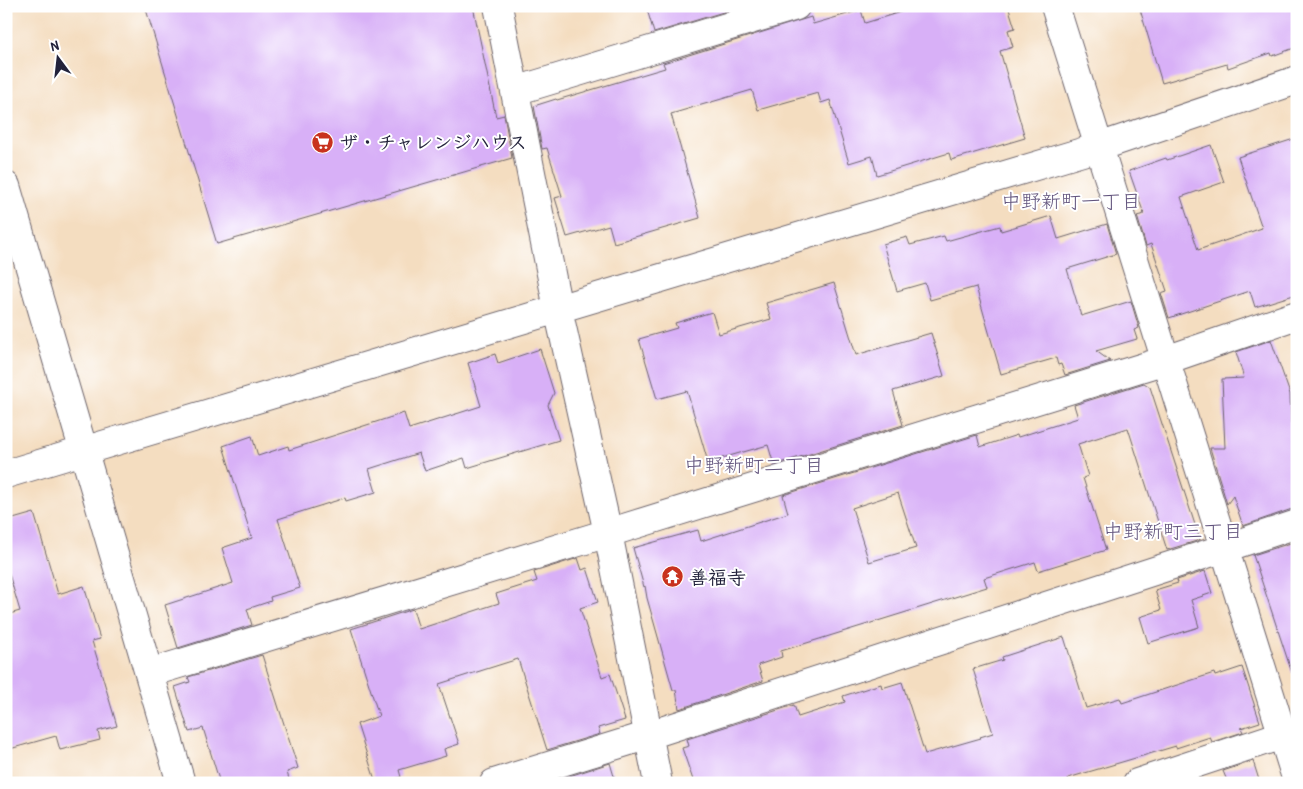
<svg xmlns="http://www.w3.org/2000/svg" width="1303" height="789" font-family="'Patrick Hand','Klee One',sans-serif">
	<style>
		.building { fill: #d8b0f7; fill-rule: evenodd }
		.lines { fill: none; stroke-linecap: round; stroke-linejoin: round }
		.minor-casing { stroke: #6c636a; stroke-width: 30 }
		.minor { stroke: #fff; stroke-width: 28 }
		.labels { text-anchor: middle; dominant-baseline: central; stroke-width: 4; stroke-linejoin: round; paint-order: stroke }
		.poi-label { font-size: 19px; font-weight: bold; fill: #22223b; stroke: #fff; text-anchor: start }
		.neighbourhood-label { font-size: 20px; fill: #62547d; stroke: #fff }
	</style>
	<rect width="100%" height="100%" fill="#fff"/>
	<filter id="ink" filterUnits="userSpaceOnUse"><feTurbulence type="fractalNoise" baseFrequency=".02" numOctaves="2"/><feDisplacementMap in="SourceGraphic" scale="10" xChannelSelector="R" yChannelSelector="G"/><feConvolveMatrix kernelMatrix="1 2 1 2 8 2 1 2 1" color-interpolation-filters="sRGB"/></filter>
	<filter id="wash" filterUnits="userSpaceOnUse"><feTurbulence type="fractalNoise" baseFrequency=".0096" numOctaves="4" result="noise"/><feDisplacementMap in="SourceGraphic" scale="20" xChannelSelector="R" yChannelSelector="G"/><feGaussianBlur stdDeviation="1.12" result="paint"/><feColorMatrix in="noise" values="0 0 0 0 0 0 0 0 0 0 0 0 0 0 0 0 0 1.4 0 .05"/><feComposite in="paint" operator="in"/></filter>
	<g filter="url(#wash)">
		<rect width="100%" height="100%" fill="#f4ddc0"/>
		<g id="blocks">
			<path class="building" d="M145 6H473L496 117 504 115 512 158 217 244Z
				M646 6H728L730 10 654 33Z
				M920 6H1008L1015 28 1008 30 1013 47 1000 51 1025 138 951 160 949 153 877 175 872 156 849 163 830 100 821 103 818 93 758 110 752 90 671 114 700 218 614 243 609 225 567 237 555 198 562 196 547 148 542 149 534 106 556 99 557 100 665 68 663 63 811 17 813 24 861 10 865 23Z
				M1139 6H1297V47L1272 56 1271 53 1228 68 1227 64 1162 83Z
				M1297 138V294L1255 307 1250 291 1169 318 1161 293 1167 291 1151 244 1146 246 1137 216 1144 214 1129 171 1166 158 1167 160 1211 145 1224 182 1181 197 1198 250 1262 228 1238 157Z
				M1051 216 1058 239 1107 224 1116 254 1067 269 1081 316 1131 301 1139 328 1134 330 1137 339 1096 351 1110 361 1065 375 1061 364 1058 365 1056 358 1001 374 976 287 930 300 925 283 897 291 883 244 907 237 910 245 944 236 946 241 1000 226 1001 231Z
				M834 283 856 355 931 333 944 376 893 391 903 425 774 465 768 445 708 462 687 391 657 399 639 339 677 328 675 323 712 312 719 334 771 319 766 303Z
				M1271 340 1290 394 1291 423 1297 422V509H1292L1243 526 1233 496 1227 504 1210 448H1225L1222 379 1244 378 1236 352Z
				M540 349 554 393 548 405 559 440 467 468 464 458 425 471 419 453 369 469 376 492 346 501 345 498 278 519 300 588 270 597 271 601 247 609 252 625 178 648 165 605 233 583 222 548 252 538 223 446 252 436 258 456 288 446 289 450 404 413 409 429 481 406 468 363 495 354 498 363Z
				M1144 383 1150 387 1200 540 1167 550 1128 428 1078 444 1088 476 1083 478 1106 550 1038 571 1035 562 984 578 987 587 781 651 782 657 758 665 763 681 679 709 676 690H673L647 598 645 586 644 587 633 548 698 530 701 541 788 513 783 495 977 435 980 447 1017 435 1018 437 1078 418 1074 405ZM898 493 916 548 869 562 852 508Z
				M34 513 58 594 84 586 100 639 92 641 117 726 98 731 100 740 60 750 56 736 6 750V615L20 611 6 564V521Z
				M1297 541V672L1292 673 1253 555Z
				M578 558 582 570 587 568 598 602 580 608 602 677 610 674 625 720 598 728 600 734 547 750 518 659 439 684 459 744 444 749 446 756 399 770 401 777 383 783H376L357 724 379 716 351 629 413 609 419 629 499 603 496 594 537 581 534 572Z
				M1205 571 1212 593 1191 600 1199 627 1148 643 1140 617 1161 610 1155 590 1178 583 1177 580Z
				M1064 637 1086 708 1120 698 1122 703 1214 673 1215 676 1242 667 1260 722 1241 728 1243 732 1212 742 1210 737 1176 748V746L1068 778 1070 783H694L682 748 689 746 687 739 794 705 798 717 845 702 843 696 881 684 882 688 902 682 925 754 981 738 980 737 993 733 973 669 1003 660 1002 657Z
				M262 655 298 768 287 772 290 783H220L203 728 189 732 175 687 190 682 188 677Z
				M1253 761 1260 783H1228L1223 771Z
				M610 763 616 783H557V780Z"/>
		</g>
	</g>
	<g filter="url(#ink)">
		<use href="#blocks" fill-opacity="0" stroke="#6c636a" stroke-width="1"/>
		<g class="lines">
			<defs>
				<path id="minor" d="M498 6 558 309 608 533 658 783
					M1055 6 1297 781
					M515 91 796 6
					M6 186 181 783
					M6 474 1099 147 1297 80
					M149 673 608 533 1166 360 1297 315
					M494 783 649 735 1225 548 1297 524
					M1137 783 1297 730"/>
			</defs>
			<use href="#minor" class="minor-casing"/>
			<use href="#minor" class="minor"/>
		</g>
	</g>
	<defs>
		<symbol id="supermarket-disc" viewBox="-11 -11 22 22"><circle r="9.5" fill="#c8321e" stroke="#fff"/><path d="M-6-5.5h2.5l.6 2H6L4.5 2H-2.5L-4.4-4H-6ZM-1.5 3.2a1.3 1.3 0 1 0 .1 0ZM3 3.2a1.3 1.3 0 1 0 .1 0Z" fill="#fff"/></symbol>
		<symbol id="temple-disc" viewBox="-11 -11 22 22"><circle r="9.5" fill="#c8321e" stroke="#fff"/><path d="M0-6L5-2H3V0L6.5 2.5H4V6H1.5V3h-3V6H-4V2.5H-6.5L-3 0V-2H-5Z" fill="#fff"/></symbol>
	</defs>
	<g fill-rule="evenodd">
		<use href="#supermarket-disc" x="310" y="130" width="25" height="25"/>
		<use href="#temple-disc" x="660" y="564" width="25" height="25"/>
	</g>
	<g class="labels">
		<g class="poi-label">
			<text x="339" y="142">ザ・チャレンジハウス</text>
			<text x="689" y="577">善福寺</text>
		</g>
		<g class="neighbourhood-label">
			<text x="1071" y="200">中野新町一丁目</text>
			<text x="754" y="464">中野新町二丁目</text>
			<text x="1173" y="530">中野新町三丁目</text>
		</g>
	</g>
	<rect width="1303" height="789" fill="none" stroke="#fff" stroke-width="25"/>
	<g transform="translate(58 58) rotate(345)" stroke="#ffffff" stroke-width="4" paint-order="stroke">
	<path d="M0-4L9 19L0 12L-9 19Z" fill="#22223b"/>
	<text y="-8" font-size="14" font-weight="bold" text-anchor="middle" fill="#22223b">N</text>
	</g>
</svg>
